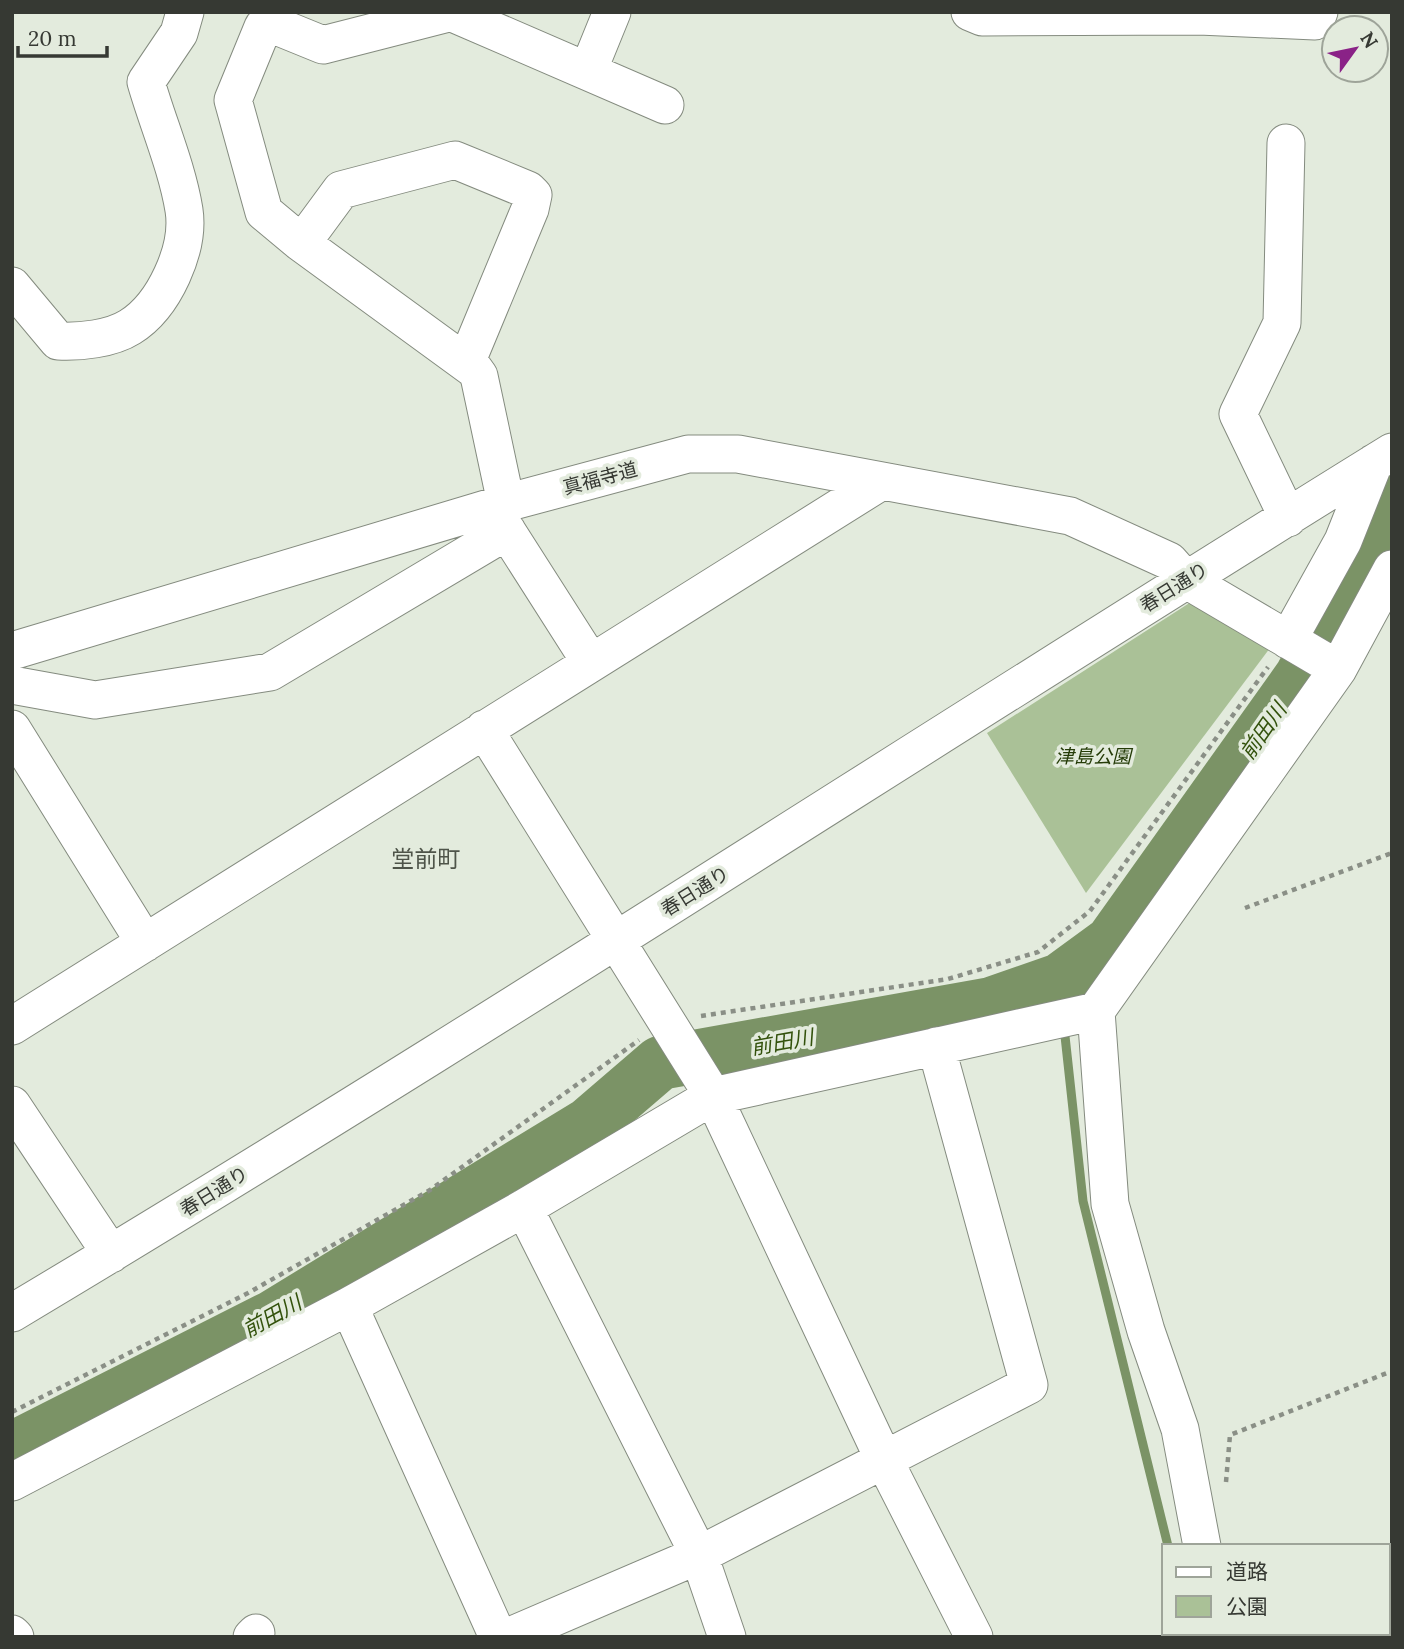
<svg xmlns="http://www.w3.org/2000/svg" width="1404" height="1649" font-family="Lora,'Noto Sans JP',serif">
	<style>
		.green { fill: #aac197 }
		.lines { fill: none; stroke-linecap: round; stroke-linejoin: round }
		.stream { stroke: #7b9366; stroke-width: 9 }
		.river { stroke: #7b9366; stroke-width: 54 }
		.minor-casing { stroke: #848b7f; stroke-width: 39 }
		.path { stroke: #8a8f86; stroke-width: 4.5; stroke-dasharray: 5 5; stroke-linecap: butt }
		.minor { stroke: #fff; stroke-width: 37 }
		.labels { text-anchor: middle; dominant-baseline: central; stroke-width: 7; stroke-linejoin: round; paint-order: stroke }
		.street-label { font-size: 19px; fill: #363933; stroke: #e3ebdd }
		.park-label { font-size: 19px; font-style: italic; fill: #253c08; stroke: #e3ebdd }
		.water-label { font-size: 21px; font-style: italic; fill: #33520c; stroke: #e3ebdd }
		.quarter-label { font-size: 23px; fill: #4e5449; stroke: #e3ebdd }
	</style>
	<rect width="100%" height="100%" fill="#e3ebdd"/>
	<path class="green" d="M1191 602 1270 648 1086 893 987 733Z"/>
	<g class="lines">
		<path class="stream" d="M1060 980 1063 1010
			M1064 1027 1083 1201 1168 1546
			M1190 1633 1191 1637"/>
		<path class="river" d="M12 1449 273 1317 589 1124 660 1063 991 1004 1060 980 1112 942 1301 677 1387 517 1392 494"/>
		<defs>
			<path id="minor" d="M970 12 982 17 1199 16 1315 21 1319 12
				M588 71 612 12
				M1286 143 1282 323 1238 414 1288 518
				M302 243 341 190 455 160 528 190 533 195 530 209 466 363
				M12 286 58 341C80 342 111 339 130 327 164 306 190 249 184 210 177 167 158 124 146 82L179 33 185 12
				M506 503 479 376 474 369 300 242 264 212 233 100 263 27 269 23 323 45 448 13 455 14 665 105
				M494 511 591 663
				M1288 640 1343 541 1374 463
				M12 651 506 503 688 454H738L1070 516 1169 561 1185 579 1338 669
				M12 685 95 700 270 672 507 531
				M12 729 145 943
				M484 729 713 1096 885 1462 974 1637
				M12 1026 880 482
				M12 1105 111 1254
				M524 1208 699 1555 727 1637
				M349 1306 498 1637
				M12 1313C477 1035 931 737 1392 452
				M12 1482 349 1306 524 1208 713 1096 1096 1011
				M1202 1546 1180 1429 1146 1331 1110 1204 1096 1011 1338 669 1392 569
				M1221 1633 1223 1637
				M12 1634 15 1637
				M252 1637 256 1633
				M508 1637 699 1555 1029 1385 936 1046"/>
		</defs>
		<use href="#minor" class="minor-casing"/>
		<path class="path" d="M1245 908 1392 853
			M701 1016 948 979 1038 952 1090 911 1268 667
			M12 1412 248 1293 430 1190 639 1040
			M1226 1482 1230 1435 1392 1371"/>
		<use href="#minor" class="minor"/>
	</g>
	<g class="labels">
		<g class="street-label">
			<text transform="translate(600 478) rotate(-15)">真福寺道</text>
			<text transform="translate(1174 587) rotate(-32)">春日通り</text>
			<text transform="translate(695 891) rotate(-32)">春日通り</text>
			<text transform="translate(214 1191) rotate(-32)">春日通り</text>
		</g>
		<g class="park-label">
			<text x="1093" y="756">津島公園</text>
		</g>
		<g class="water-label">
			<text transform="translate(1263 731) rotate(-55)">前田川</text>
			<text transform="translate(782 1042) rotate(-10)">前田川</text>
			<text transform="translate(272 1316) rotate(-29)">前田川</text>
		</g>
		<g class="quarter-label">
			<text x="426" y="858">堂前町</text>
		</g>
	</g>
	<rect width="1404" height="1649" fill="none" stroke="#363933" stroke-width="28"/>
	<rect x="1162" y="1544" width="228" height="91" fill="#e3ebdd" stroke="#9ea499" stroke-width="2"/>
	<rect x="1176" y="1567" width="35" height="10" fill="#ffffff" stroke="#9ea499" stroke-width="2"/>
	<text x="1226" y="1579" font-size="21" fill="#363933">道路</text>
	<rect x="1176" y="1596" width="35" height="21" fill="#aac197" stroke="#9ea499" stroke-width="2"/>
	<text x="1226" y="1614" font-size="21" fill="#363933">公園</text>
	<g transform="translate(1355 49) rotate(57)"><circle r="33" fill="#e3ebdd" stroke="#9ea499" stroke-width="2"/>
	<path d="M0-5L12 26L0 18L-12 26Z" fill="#8a2287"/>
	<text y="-10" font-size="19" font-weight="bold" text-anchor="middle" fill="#363933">N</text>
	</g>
	<path d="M18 46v10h89v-10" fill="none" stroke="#363933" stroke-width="3.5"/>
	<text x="28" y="46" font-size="21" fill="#363933" stroke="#e3ebdd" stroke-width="5" paint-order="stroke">20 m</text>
</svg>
